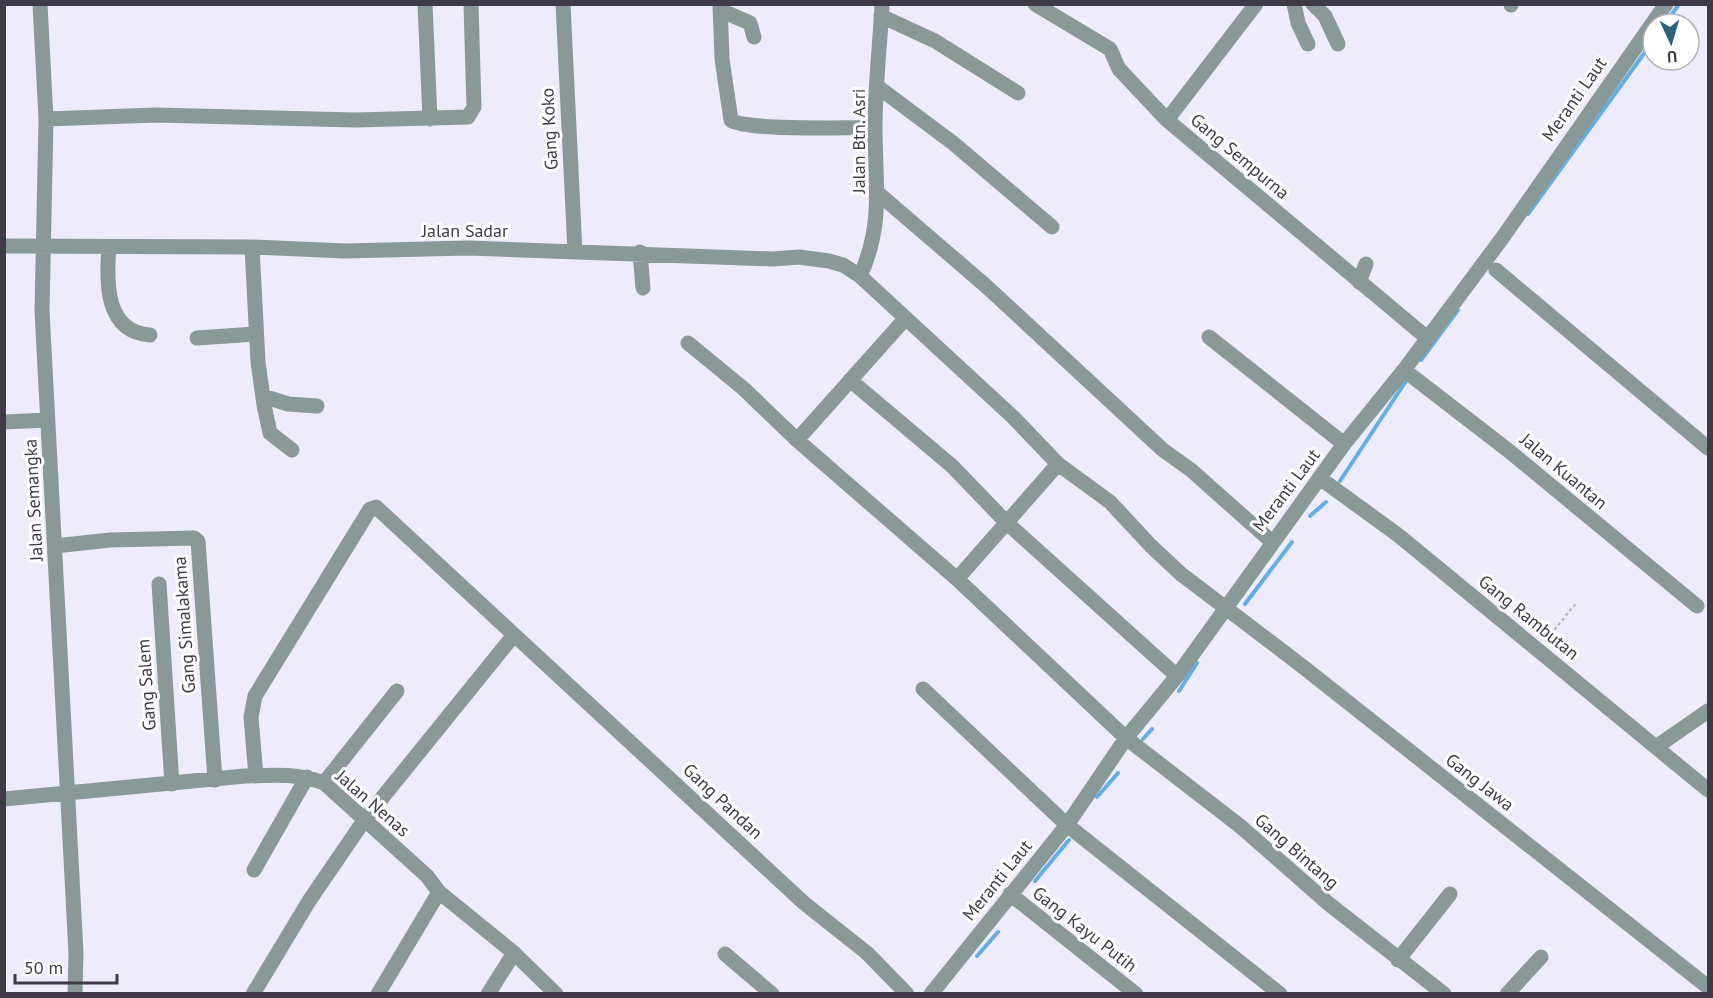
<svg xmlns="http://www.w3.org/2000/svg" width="1713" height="998" font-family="'PT Sans',sans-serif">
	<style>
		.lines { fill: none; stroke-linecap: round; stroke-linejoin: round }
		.stream { stroke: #62aee7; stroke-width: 4 }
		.path { stroke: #b2afbe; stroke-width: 2; stroke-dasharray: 3 3; stroke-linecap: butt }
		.minor { stroke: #899997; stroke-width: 15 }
		.labels { text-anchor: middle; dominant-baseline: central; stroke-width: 6; stroke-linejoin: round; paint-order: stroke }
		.street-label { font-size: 18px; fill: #3e3b46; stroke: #fff }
	</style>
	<rect width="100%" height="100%" fill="#eeebfc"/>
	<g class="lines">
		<path class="stream" d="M1665 24 1679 4
			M1528 214 1653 41
			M1421 360 1458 310
			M1340 481 1406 381
			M1310 516 1326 502
			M1245 604 1292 542
			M1179 691 1197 663
			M1143 739 1152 729
			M1097 797 1118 773
			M1035 881 1069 840
			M977 956 998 932"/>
		<path class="path" d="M1547 639 1577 602"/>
		<path class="minor" d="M40 4 46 119 42 311 76 953 75 994
			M425 4 430 119
			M563 4 575 252
			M720 4 722 59 731 120C745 131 851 127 875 128
			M1035 4 1110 49 1119 69 1167 120 1426 337
			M1294 4 1298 23 1308 44
			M1313 4 1325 16 1338 44
			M1511 4V5
			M720 10 750 23 754 37
			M881 16 935 41 1018 93
			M878 87 953 143 1052 227
			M46 119 156 115 356 120 468 117 474 107 471 4
			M1167 120 1256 4
			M879 194 986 286 1163 450 1191 470 1272 542
			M4 246 252 247 345 251 468 248 773 259 799 257 829 261 843 265 860 276 1013 417 1058 464 1110 502 1151 546 1181 574 1302 666 1708 987
			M109 247C106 282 105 332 150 335
			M252 247 258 362 264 405 270 433 292 450
			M640 252 643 288
			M1496 270 1708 448
			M860 276C884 224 875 182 875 128 875 87 880 46 882 4
			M1359 282 1366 264
			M1209 337 1344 444
			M197 338 256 334
			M688 343 744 389 797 440 957 579 1126 738 1240 826 1329 904 1444 994
			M1404 370 1509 451 1697 606
			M850 380 952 466 1007 523 1177 676
			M263 396 288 404 317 406
			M4 422 48 420
			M797 440 905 319
			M1321 479 1398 535 1708 790
			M55 546 110 540 194 538 198 541 215 780
			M957 579 1058 464
			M159 584 172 784
			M923 689 1067 825 1280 994
			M1656 747 1708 711
			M256 776 251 717 255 696 370 509 376 507 804 903 867 953 907 994
			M324 783 397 691
			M4 799 245 776C273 775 297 773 324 783L427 876 439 892 514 953 556 994
			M254 870 307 777
			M1010 894 1136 994
			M725 954 772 994
			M1398 960 1450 894
			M253 994 309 901 365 819 514 635
			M378 994 439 892
			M488 994 514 953
			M931 994 1067 825 1126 738 1177 676 1344 444 1404 370 1503 237 1666 4
			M1507 994 1541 957"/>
	</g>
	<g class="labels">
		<g class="street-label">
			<text transform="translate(1574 99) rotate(-55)">Meranti Laut</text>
			<text transform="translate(549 129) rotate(-93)">Gang Koko</text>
			<text transform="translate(858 141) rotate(-90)">Jalan Btn. Asri</text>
			<text transform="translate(1240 156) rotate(40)">Gang Sempurna</text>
			<text x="465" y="230">Jalan Sadar</text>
			<text transform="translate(1564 471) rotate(40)">Jalan Kuantan</text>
			<text transform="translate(1286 490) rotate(-53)">Meranti Laut</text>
			<text transform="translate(33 500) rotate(-93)">Jalan Semangka</text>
			<text transform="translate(1529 617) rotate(39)">Gang Rambutan</text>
			<text transform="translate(184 625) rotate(-94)">Gang Simalakama</text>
			<text transform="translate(146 685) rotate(-94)">Gang Salem</text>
			<text transform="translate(1480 782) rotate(38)">Gang Jawa</text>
			<text transform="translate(723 801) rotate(43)">Gang Pandan</text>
			<text transform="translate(373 803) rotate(41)">Jalan Nenas</text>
			<text transform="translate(1297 851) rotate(41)">Gang Bintang</text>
			<text transform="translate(997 880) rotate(-51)">Meranti Laut</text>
			<text transform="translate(1085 929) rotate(38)">Gang Kayu Putih</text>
		</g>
	</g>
	<rect width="1713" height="998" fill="none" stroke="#3e3b46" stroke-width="12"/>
	<g transform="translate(1671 42) rotate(176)"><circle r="28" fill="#ffffff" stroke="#b2b1b5" stroke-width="1.5"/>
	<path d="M0-4.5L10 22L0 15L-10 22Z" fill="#2a627c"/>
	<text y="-9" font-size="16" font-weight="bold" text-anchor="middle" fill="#3e3b46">U</text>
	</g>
	<path d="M15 974v9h102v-9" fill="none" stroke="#3e3b46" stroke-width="3"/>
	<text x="24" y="974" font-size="18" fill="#3e3b46" stroke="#ffffff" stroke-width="4.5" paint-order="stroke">50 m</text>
</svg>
